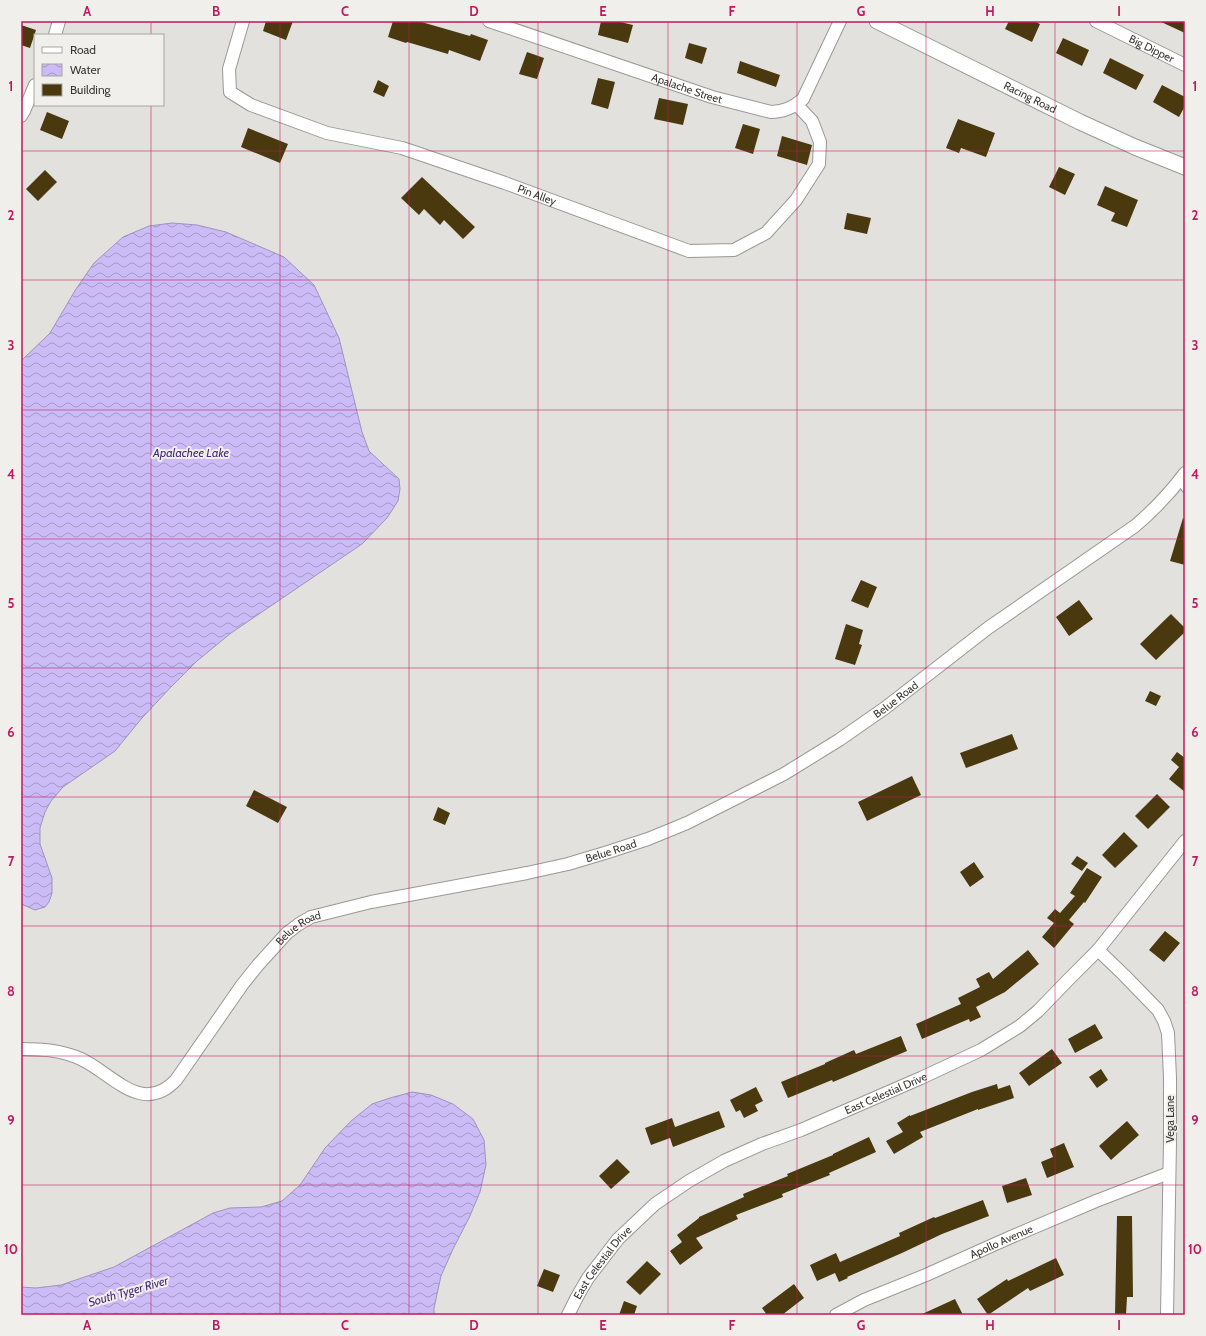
<svg xmlns="http://www.w3.org/2000/svg" width="1206" height="1336" font-family="Cabin,sans-serif">
	<style>
		.water { fill: url(#water-waves); stroke: #9f94bc }
		.building { fill: #4a390e }
		.lines { fill: none; stroke-linecap: round; stroke-linejoin: round }
		.service-casing { stroke: #999894; stroke-width: 8 }
		.minor-casing { stroke: #999894; stroke-width: 14 }
		.tertiary-casing { stroke: #999894; stroke-width: 17 }
		.service { stroke: #fff; stroke-width: 6 }
		.minor { stroke: #fff; stroke-width: 12 }
		.tertiary { stroke: #fff; stroke-width: 15 }
		.grid { fill: none; stroke: #c2185b; stroke-width: 1; stroke-opacity: 0.55 }
		.labels { text-anchor: middle; dominant-baseline: central; stroke-width: 4; stroke-linejoin: round; paint-order: stroke }
		.street-label { font-size: 11px; fill: #393836; stroke: #f0efeb }
		.water-label { font-size: 12px; font-style: italic; fill: #48297c; stroke: #f0efeb }
		.neatline { fill: none; stroke: #c2185b; stroke-width: 1.5 }
		.grid-label { font-size: 13px; text-anchor: middle; font-weight: bold; fill: #c2185b }
	</style>
	<defs>
		<pattern id="water-waves" width="16" height="10" patternUnits="userSpaceOnUse"><rect width="16" height="10" fill="#cbbbf6"/><path d="M0 5q4-4 8 0t8 0" fill="none" stroke="#a699c8"/></pattern>
	</defs>
	<rect width="100%" height="100%" fill="#e3e1de"/>
	<path class="water" d="M172 223 197 225 226 232 284 257 314 285 339 338 362 432 369 451 399 479 400 489 398 501 387 518 362 544 231 633 197 661 170 688 142 718 115 751 63 787 51 801 45 812 40 828V844L52 878V893L49 902 45 907 35 910 21 904V361L50 333 76 289 94 263 123 237 149 226Z
		M412 1092 431 1095 453 1104 473 1119 484 1140 486 1165 480 1192 469 1218 453 1249 441 1276 434 1308V1315H21V1287L36 1288 61 1285 114 1267 213 1213 230 1208 261 1207 282 1201 300 1185 325 1148 351 1121 372 1104 390 1098Z"/>
	<path class="building" d="M266 21H293L286 40 263 31Z
		M393 21H418L470 36 471 34 488 40 480 61 449 50 448 54 407 42 406 43 388 37Z
		M601 21H616L633 25 628 43 598 35Z
		M1009 21H1034L1040 24 1032 42 1005 29Z
		M1159 21H1185V33Z
		M21 25 36 30 30 48 21 45Z
		M1063 38 1089 50 1082 66 1056 53Z
		M689 43 707 48 702 64 685 58Z
		M527 52 544 58 537 79 519 74Z
		M1110 58 1144 75 1136 90 1103 73Z
		M740 61 780 75 776 87 737 73Z
		M598 78 615 82 608 109 591 104Z
		M378 80 389 86 384 97 373 92Z
		M1162 85 1185 97V106L1179 117 1153 102Z
		M659 98 688 104 683 125 654 119Z
		M47 112 69 121 62 139 40 130Z
		M958 119 995 133 986 157 961 148 959 153 946 148Z
		M743 124 760 129 753 154 735 148Z
		M248 128 288 144 280 163 241 147Z
		M782 136 812 145 807 165 777 156Z
		M1059 167 1075 174 1065 195 1049 187Z
		M45 170 57 182 38 201 26 189Z
		M422 177 475 227 463 239 444 220 440 225 424 209 419 215 401 198Z
		M1105 186 1138 200 1127 227 1111 221 1115 213 1097 205Z
		M847 213 871 218 867 234 844 229Z
		M1183 518 1185 519V565L1170 561Z
		M861 580 877 587 868 608 851 601Z
		M1079 600 1093 619 1069 636 1056 617Z
		M1171 614 1185 628V632L1156 660 1140 644Z
		M846 624 863 630 859 644 862 645 855 665 835 659Z
		M1150 691 1161 696 1156 706 1145 701Z
		M1012 734 1018 749 966 768 960 753Z
		M1177 752 1185 758V792L1169 779 1179 767 1171 760Z
		M912 776 921 795 867 821 858 802Z
		M254 790 287 807 278 823 246 806Z
		M1157 794 1170 807 1148 829 1135 816Z
		M438 807 450 813 445 825 433 820Z
		M1124 832 1138 846 1115 868 1102 855Z
		M1077 856 1088 863 1082 871 1071 864Z
		M974 862 984 877 970 887 960 872Z
		M1087 868 1102 877 1085 903 1084 902 1069 920 1074 924 1054 948 1042 937 1054 923 1047 918 1055 909 1060 913 1075 896 1070 893Z
		M1165 931 1180 943 1164 962 1149 950Z
		M1028 950 1039 964 1005 992 976 1007 981 1017 970 1022 969 1019 922 1039 916 1024 961 1004 958 998 980 987 976 979 989 972 993 979Z
		M1095 1024 1103 1038 1075 1053 1068 1039Z
		M901 1036 907 1051 833 1082 832 1080 788 1098 781 1082 825 1064V1063L854 1050 856 1054Z
		M1052 1049 1062 1063 1029 1086 1019 1073Z
		M1101 1069 1108 1080 1097 1088 1089 1077Z
		M997 1084 998 1089 1010 1085 1014 1098 978 1110V1109L920 1132 923 1137 894 1154 886 1141 903 1132 897 1123 910 1115V1116L972 1092Z
		M756 1087 763 1101 755 1105 758 1111 744 1118 740 1110 736 1112 730 1100Z
		M719 1111 725 1127 673 1147 670 1138 651 1145 645 1128 672 1118 675 1127Z
		M1127 1121 1139 1135 1111 1160 1099 1146Z
		M869 1137 876 1152 829 1173 830 1175 782 1194 783 1197 736 1215 738 1219 696 1238 703 1248 680 1265 670 1251 682 1242 677 1235 699 1218V1217L744 1197 743 1194 788 1176 787 1174 833 1155V1154Z
		M1064 1143 1074 1167 1047 1178 1041 1162 1053 1157 1050 1149Z
		M617 1159 630 1172 611 1189 599 1176Z
		M1026 1178 1032 1195 1007 1203 1002 1186Z
		M983 1200 989 1216 942 1234 902 1253 847 1277 848 1278 839 1282 835 1273 817 1281 810 1265 836 1253 840 1262 900 1236 899 1233 934 1217 935 1218Z
		M1117 1216H1132L1133 1297H1127L1126 1315H1115Z
		M1056 1258 1064 1275 1030 1291 1028 1288 988 1315 977 1299 1007 1279 1008 1281Z
		M647 1261 661 1274 640 1295 626 1282Z
		M544 1269 560 1275 553 1292 537 1286Z
		M794 1284 804 1298 782 1315H767L762 1308Z
		M955 1299 963 1315H920Z
		M624 1301 637 1306 634 1315H619Z"/>
	<g class="lines">
		<defs>
			<path id="service" d="M1179 481 1185 489"/>
			<g id="minor">
				<path id="s1" d="M243 21 229 69 230 92 251 105 327 133 402 148 505 183 689 251 734 250 766 233 796 200 819 164 820 142 812 121 797 105"/>
				<path id="s2" d="M489 21 712 97 771 112C784 112 794 107 803 99L840 21"/>
				<path id="s3" d="M1096 21 1185 65"/>
				<path d="M55 35 59 21"/>
				<path d="M21 116 24 111 35 85"/>
				<path d="M1098 950 1124 975 1158 1010 1164 1021 1168 1033 1170 1078V1141L1167 1315"/>
				<path id="s4" d="M21 1049C42 1049 61 1050 81 1059 113 1074 142 1116 176 1080L242 985 258 965 287 933 299 924 311 917 371 902 527 873 568 864 608 852 648 839 687 823 784 774 839 740 885 708 988 628 1135 526C1154 510 1170 493 1185 473"/>
				<path id="s5" d="M568 1315 577 1297 588 1278 618 1239 655 1204 689 1181 724 1161 762 1144 801 1130 921 1078 981 1050 1020 1026 1038 1011 1068 980 1098 950 1185 841"/>
				<path id="s6" d="M836 1315 864 1300 926 1275 1011 1237 1096 1201 1169 1173"/>
			</g>
			<g id="tertiary">
				<path id="s7" d="M877 21 1080 122 1135 147 1185 167"/>
			</g>
		</defs>
		<use href="#service" class="service-casing"/>
		<use href="#minor" class="minor-casing"/>
		<use href="#tertiary" class="tertiary-casing"/>
		<use href="#service" class="service"/>
		<use href="#minor" class="minor"/>
		<use href="#tertiary" class="tertiary"/>
	</g>
	<path class="grid" d="M151 21V35M280 21V1315M409 21V1315M538 21V1315M668 21V1315M797 21V1315M926 21V1315M1055 21V1315M151 105V1315M21 151H1185M21 280H1185M21 410H1185M21 539H1185M21 668H1185M21 797H1185M21 926H1185M21 1056H1185M21 1185H1185"/>
	<g class="labels">
		<g class="street-label">
			<text stroke="none"><textPath href="#s3" startOffset="62">Big Dipper</textPath></text>
			<text stroke="none"><textPath href="#s2" startOffset="209">Apalache Street</textPath></text>
			<text stroke="none"><textPath href="#s7" startOffset="171">Racing Road</textPath></text>
			<text stroke="none"><textPath href="#s1" startOffset="398">Pin Alley</textPath></text>
			<text stroke="none"><textPath href="#s4" startOffset="1015">Belue Road</textPath></text>
			<text stroke="none"><textPath href="#s4" startOffset="691">Belue Road</textPath></text>
			<text stroke="none"><textPath href="#s4" startOffset="367">Belue Road</textPath></text>
			<text stroke="none"><textPath href="#s5" startOffset="399">East Celestial Drive</textPath></text>
			<text transform="translate(1170 1119) rotate(-90)">Vega Lane</text>
			<text stroke="none"><textPath href="#s6" startOffset="181">Apollo Avenue</textPath></text>
			<text stroke="none"><textPath href="#s5" startOffset="63">East Celestial Drive</textPath></text>
		</g>
		<g class="water-label">
			<text x="191" y="452">Apalachee Lake</text>
			<text transform="translate(128 1291) rotate(-16)">South Tyger River</text>
		</g>
	</g>
	<rect width="1206" height="1336" fill="none" stroke="#f0efeb" stroke-width="44"/>
	<rect x="34" y="34" width="130" height="72" fill="#f0efeb" stroke="#a7a6a3"/>
	<rect x="42" y="47" width="20" height="6" fill="#ffffff" stroke="#a7a6a3"/>
	<text x="70" y="54" font-size="12" fill="#393836">Road</text>
	<rect x="42" y="64" width="20" height="12" fill="url(#water-waves)" stroke="#a7a6a3"/>
	<text x="70" y="74" font-size="12" fill="#393836">Water</text>
	<rect x="42" y="84" width="20" height="12" fill="#4a390e" stroke="#a7a6a3"/>
	<text x="70" y="94" font-size="12" fill="#393836">Building</text>
	<rect x="22" y="22" width="1162" height="1292" class="neatline"/>
	<g class="grid-label">
		<text x="87" y="16">A</text>
		<text x="216" y="16">B</text>
		<text x="345" y="16">C</text>
		<text x="474" y="16">D</text>
		<text x="603" y="16">E</text>
		<text x="732" y="16">F</text>
		<text x="861" y="16">G</text>
		<text x="990" y="16">H</text>
		<text x="1119" y="16">I</text>
		<text x="11" y="91">1</text>
		<text x="1195" y="91">1</text>
		<text x="11" y="220">2</text>
		<text x="1195" y="220">2</text>
		<text x="11" y="350">3</text>
		<text x="1195" y="350">3</text>
		<text x="11" y="479">4</text>
		<text x="1195" y="479">4</text>
		<text x="11" y="608">5</text>
		<text x="1195" y="608">5</text>
		<text x="11" y="737">6</text>
		<text x="1195" y="737">6</text>
		<text x="11" y="866">7</text>
		<text x="1195" y="866">7</text>
		<text x="11" y="996">8</text>
		<text x="1195" y="996">8</text>
		<text x="11" y="1125">9</text>
		<text x="1195" y="1125">9</text>
		<text x="11" y="1254">10</text>
		<text x="1195" y="1254">10</text>
		<text x="87" y="1330">A</text>
		<text x="216" y="1330">B</text>
		<text x="345" y="1330">C</text>
		<text x="474" y="1330">D</text>
		<text x="603" y="1330">E</text>
		<text x="732" y="1330">F</text>
		<text x="861" y="1330">G</text>
		<text x="990" y="1330">H</text>
		<text x="1119" y="1330">I</text>
	</g>
</svg>
